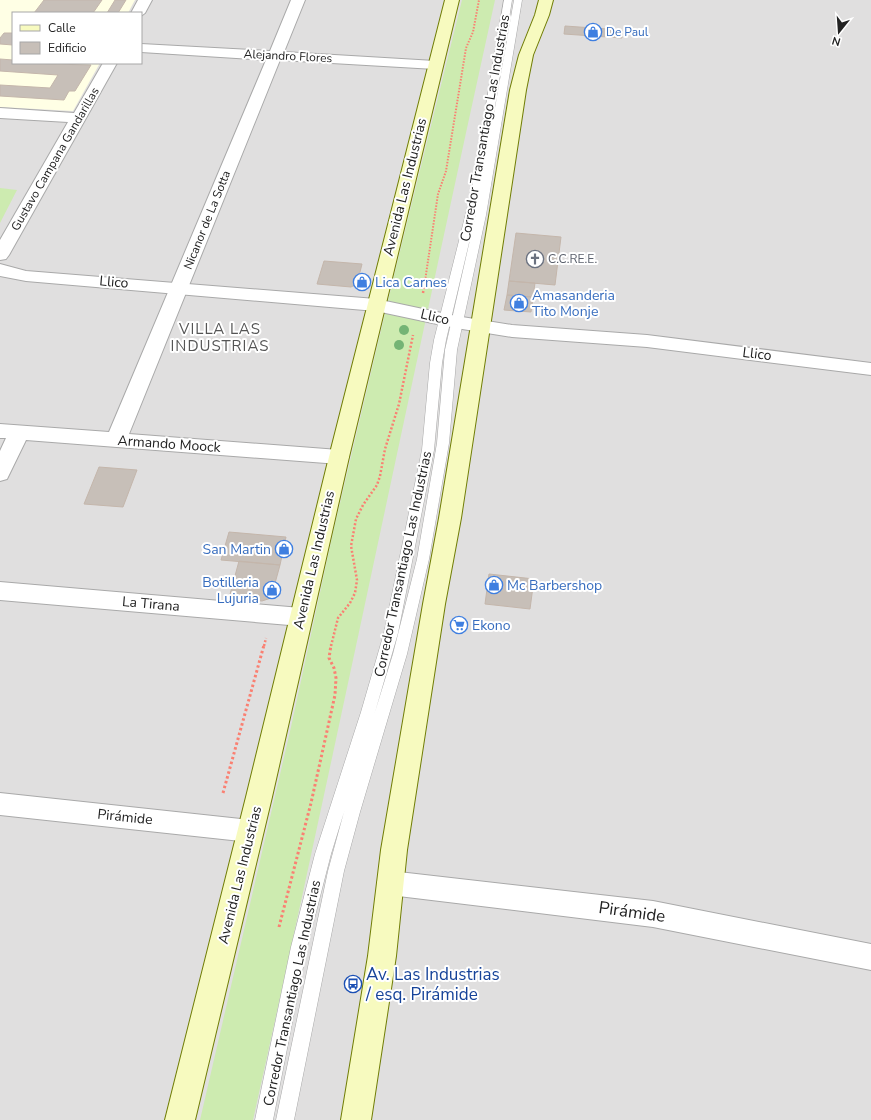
<svg xmlns="http://www.w3.org/2000/svg" width="871" height="1120" font-family="'Nunito Sans',sans-serif">
	<style>
		.residential { fill: #e0dfdf; fill-rule: evenodd }
		.education { fill: #ffffe5 }
		.grass { fill: #cdebb0 }
		.building { fill: #c7bfb8; stroke: #c4b6ab }
		.lines { fill: none; stroke-linecap: round; stroke-linejoin: round }
		.service-casing { stroke: #a9a9a9; stroke-width: 1 }
		.minor-casing { stroke: #a9a9a9; stroke-width: 2 }
		.tertiary-casing { stroke: #a9a9a9; stroke-width: 2 }
		.secondary-casing { stroke: #707d05; stroke-width: 2 }
		.path-far2 { stroke: #fa8072; stroke-width: 2; stroke-dasharray: 1.5 1.5; stroke-linecap: butt }
		.path-far1 { stroke: #fa8072; stroke-width: 2.5; stroke-dasharray: 2 2; stroke-linecap: butt }
		.path { stroke: #fa8072; stroke-width: 3; stroke-dasharray: 2.5 2.5; stroke-linecap: butt }
		.service { fill: #fff; fill-rule: evenodd }
		.minor { fill: #fff; fill-rule: evenodd }
		.tertiary { fill: #fff; fill-rule: evenodd }
		.secondary { fill: #f7fabf; fill-rule: evenodd }
		.tree { fill: #74b475 }
		.labels { text-anchor: middle; dominant-baseline: central; stroke-width: 4; stroke-linejoin: round; paint-order: stroke }
		.far-shop-label { font-size: 12px; fill: #366cbe; stroke: #fff; text-anchor: start }
		.far-street-label { font-size: 12px; fill: #222; stroke: #fff }
		.far-worship-label { font-size: 12px; fill: #5b616d; stroke: #fff; text-anchor: start }
		.street-label { font-size: 14px; fill: #222; stroke: #fff }
		.shop-label { font-size: 14px; fill: #366cbe; stroke: #fff; text-anchor: start }
		.neighbourhood-label { font-size: 15px; letter-spacing: 1px; fill: #555; stroke: #fff }
		.near-street-label { font-size: 17px; fill: #222; stroke: #fff }
		.near-transit-label { font-size: 17px; fill: #164399; stroke: #fff; text-anchor: start }
	</style>
	<rect width="100%" height="100%" fill="#f2efe9"/>
	<path class="residential" d="M0 0H871V1120H0ZM13 13H141V63H13Z"/>
	<path class="education" d="M0 0H135L128 13H13V63H100L73 111 0 107Z"/>
	<path class="grass" d="M462 0H495C413 373 336 747 253 1120H200L291 727 333 533 393 280Z
		M0 188 17 190 0 223Z"/>
	<path class="building" d="M44 0H102L93 13H34Z
		M115 0H126L118 13H107Z
		M565 26 622 30V38L564 34Z
		M4 33H13V45L0 44V38Z
		M0 59 13 60V63L91 65 75 91H69L64 100 0 96V85L50 88 58 75 0 71Z
		M516 233 561 237 555 285 509 281Z
		M324 261 362 264 357 284 351 287 317 284Z
		M509 281 535 283 533 297 507 295Z
		M507 295 533 297 531 312 504 310Z
		M99 467 137 470 123 507 84 504Z
		M229 532 286 537 280 565 221 560Z
		M239 561 280 565 271 598 262 601 229 598Z
		M489 574 534 579 530 609 485 604Z"/>
	<g class="lines">
		<defs>
			<path id="service" d="M504 0H512L492 125 514 0H522L486 215 457 350 449 443 429 559 407 654 360 812 344 871 294 1120H276L328 871 344 812 393 654 417 559 437 443 445 350 477 209 446 340 442 363 434 450 398 633 375 712 331 854 307 947 273 1120H255L291 947 315 854 361 712 384 633 422 450 430 363 434 340 471 193Z"/>
			<path id="minor" d="M138 0H152L145 13 141 16V13H131Z
				M291 0H305L284 52 435 61 440 62 442 65 440 68 435 69 280 60 129 434 339 450 346 452 349 457 346 462 339 464 26 440 7 479 0 481V451L6 438H0V424L109 432 266 60 141 52V44L270 51Z
				M103 63H117L9 255 6 259 0 260V240L68 122 0 118V108L74 113Z
				M0 582 301 608 309 611 312 617 309 623 301 626 0 600Z
				M0 793 250 820 259 823 263 831 259 839 250 842 0 815Z"/>
			<path id="tertiary" d="M0 264 26 271 376 299 456 316 512 325 647 335 871 363V375L647 347 512 337 456 328 376 311 26 281 0 276Z
				M390 871 653 901 871 944V970L653 927 390 895 381 892 377 883 381 874Z"/>
			<path id="secondary" d="M445 0H459L349 457 272 797 195 1120H165L246 797 329 457Z
				M539 0H553L549 15 533 55 526 90 461 518 445 604 407 850 396 956 371 1120H341L368 956 381 850 423 604 439 518 510 90 519 55 535 15Z"/>
		</defs>
		<use href="#service" class="service-casing"/>
		<use href="#minor" class="minor-casing"/>
		<use href="#tertiary" class="tertiary-casing"/>
		<use href="#secondary" class="secondary-casing"/>
		<path class="path-far2" d="M425 281 438 194 446 171 466 48 473 32 479 0"/>
		<path class="path-far1" d="M423 293 425 280
			M264 646 266 638
			M331 646 338 618 350 603 355 593 357 580 351 546 356 519 363 505 377 485 380 476 385 449 399 404 413 335"/>
		<path class="path" d="M223 793 264 645
			M279 927 311 803 335 695 336 678 334 668 329 658 331 645"/>
		<use href="#service" class="service"/>
		<use href="#minor" class="minor"/>
		<use href="#tertiary" class="tertiary"/>
		<use href="#secondary" class="secondary"/>
	</g>
	<g class="tree">
		<circle cx="404" cy="330" r="5"/>
		<circle cx="399" cy="345" r="5"/>
	</g>
	<defs>
		<symbol id="shop-ring" viewBox="-11 -11 22 22"><circle r="9.5" fill="#fff" stroke="#3f7fe0" stroke-width="1.5"/><path d="M-5-2.5h2.3a2.7 3.5 0 0 1 5.4 0H5L5.5 6h-11ZM-1.5-2.5h3a1.5 2.3 0 0 0-3 0Z" fill="#3f7fe0"/></symbol>
		<symbol id="church-ring" viewBox="-11 -11 22 22"><circle r="9.5" fill="#fff" stroke="#6b7280" stroke-width="1.5"/><path d="M-1.2-6h2.4v3.5h3.3v2.4h-3.3V6h-2.4V-.1h-3.3v-2.4h3.3Z" fill="#6b7280"/></symbol>
		<symbol id="supermarket-ring" viewBox="-11 -11 22 22"><circle r="9.5" fill="#fff" stroke="#3f7fe0" stroke-width="1.5"/><path d="M-6-5.5h2.5l.6 2H6L4.5 2H-2.5L-4.4-4H-6ZM-1.5 3.2a1.3 1.3 0 1 0 .1 0ZM3 3.2a1.3 1.3 0 1 0 .1 0Z" fill="#3f7fe0"/></symbol>
		<symbol id="bus-ring" viewBox="-11 -11 22 22"><circle r="9.5" fill="#fff" stroke="#1a4fb4" stroke-width="1.5"/><path d="M-5-6H5V4H4V6H2V4H-2V6H-4V4H-5ZM-3.5-4V0h7V-4ZM-3.5 1.2v1.5H-2V1.2ZM2 1.2v1.5H3.5V1.2Z" fill="#1a4fb4"/></symbol>
	</defs>
	<g fill-rule="evenodd">
		<use href="#shop-ring" x="583" y="22" width="20" height="20"/>
		<use href="#church-ring" x="525" y="249" width="20" height="20"/>
		<use href="#shop-ring" x="352" y="272" width="20" height="20"/>
		<use href="#shop-ring" x="509" y="293" width="20" height="20"/>
		<use href="#shop-ring" x="274" y="539" width="20" height="20"/>
		<use href="#shop-ring" x="484" y="575" width="20" height="20"/>
		<use href="#shop-ring" x="262" y="580" width="20" height="20"/>
		<use href="#supermarket-ring" x="449" y="615" width="20" height="20"/>
		<use href="#bus-ring" x="343" y="974" width="20" height="20"/>
	</g>
	<g class="labels">
		<g class="far-shop-label">
			<text x="606" y="32">De Paul</text>
		</g>
		<g class="far-street-label">
			<text transform="translate(288 56) rotate(3)">Alejandro Flores</text>
			<text transform="translate(55 159) rotate(-60)">Gustavo Campana Gandarillas</text>
			<text transform="translate(207 220) rotate(-68)">Nicanor de La Sotta</text>
		</g>
		<g class="far-worship-label">
			<text x="548" y="259">C.C.RE.E.</text>
		</g>
		<g class="street-label">
			<text transform="translate(485 128) rotate(-80)">Corredor Transantiago Las Industrias</text>
			<text transform="translate(405 187) rotate(-76)">Avenida Las Industrias</text>
			<text transform="translate(114 282) rotate(5)">Llico</text>
			<text transform="translate(435 317) rotate(13)">Llico</text>
			<text transform="translate(757 354) rotate(7)">Llico</text>
			<text transform="translate(169 444) rotate(4)">Armando Moock</text>
			<text transform="translate(314 560) rotate(-77)">Avenida Las Industrias</text>
			<text transform="translate(403 564) rotate(-78)">Corredor Transantiago Las Industrias</text>
			<text transform="translate(151 604) rotate(5)">La Tirana</text>
			<text transform="translate(125 817) rotate(6)">Pirámide</text>
			<text transform="translate(240 875) rotate(-76)">Avenida Las Industrias</text>
			<text transform="translate(292 993) rotate(-78)">Corredor Transantiago Las Industrias</text>
		</g>
		<g class="shop-label">
			<text x="375" y="282">Lica Carnes</text>
			<text x="532" y="295">Amasanderia<tspan x="532" dy="16">Tito Monje</tspan></text>
			<text x="271" y="549" text-anchor="end">San Martin</text>
			<text x="259" y="582" text-anchor="end">Botilleria<tspan x="259" dy="16">Lujuria</tspan></text>
			<text x="507" y="585">Mc Barbershop</text>
			<text x="472" y="625">Ekono</text>
		</g>
		<g class="neighbourhood-label">
			<text x="220" y="329">VILLA LAS<tspan x="220" dy="17">INDUSTRIAS</tspan></text>
		</g>
		<g class="near-street-label">
			<text transform="translate(632 912) rotate(8)">Pirámide</text>
		</g>
		<g class="near-transit-label">
			<text x="366" y="974">Av. Las Industrias<tspan x="366" dy="20">/ esq. Pirámide</tspan></text>
		</g>
	</g>
	<rect x="12" y="12" width="130" height="52" fill="#ffffff" stroke="#a7a7a7"/>
	<rect x="20" y="25" width="20" height="6" fill="#f7fabf" stroke="#a7a7a7"/>
	<text x="48" y="32" font-size="12" fill="#222222">Calle</text>
	<rect x="20" y="42" width="20" height="12" fill="#c7bfb8" stroke="#a7a7a7"/>
	<text x="48" y="52" font-size="12" fill="#222222">Edificio</text>
	<g transform="translate(839 32) rotate(197)" stroke="#ffffff" stroke-width="3" paint-order="stroke">
	<path d="M0-3L7 15L0 10L-7 15Z" fill="#222222"/>
	<text y="-6" font-size="11" font-weight="bold" text-anchor="middle" fill="#222222">N</text>
	</g>
</svg>
